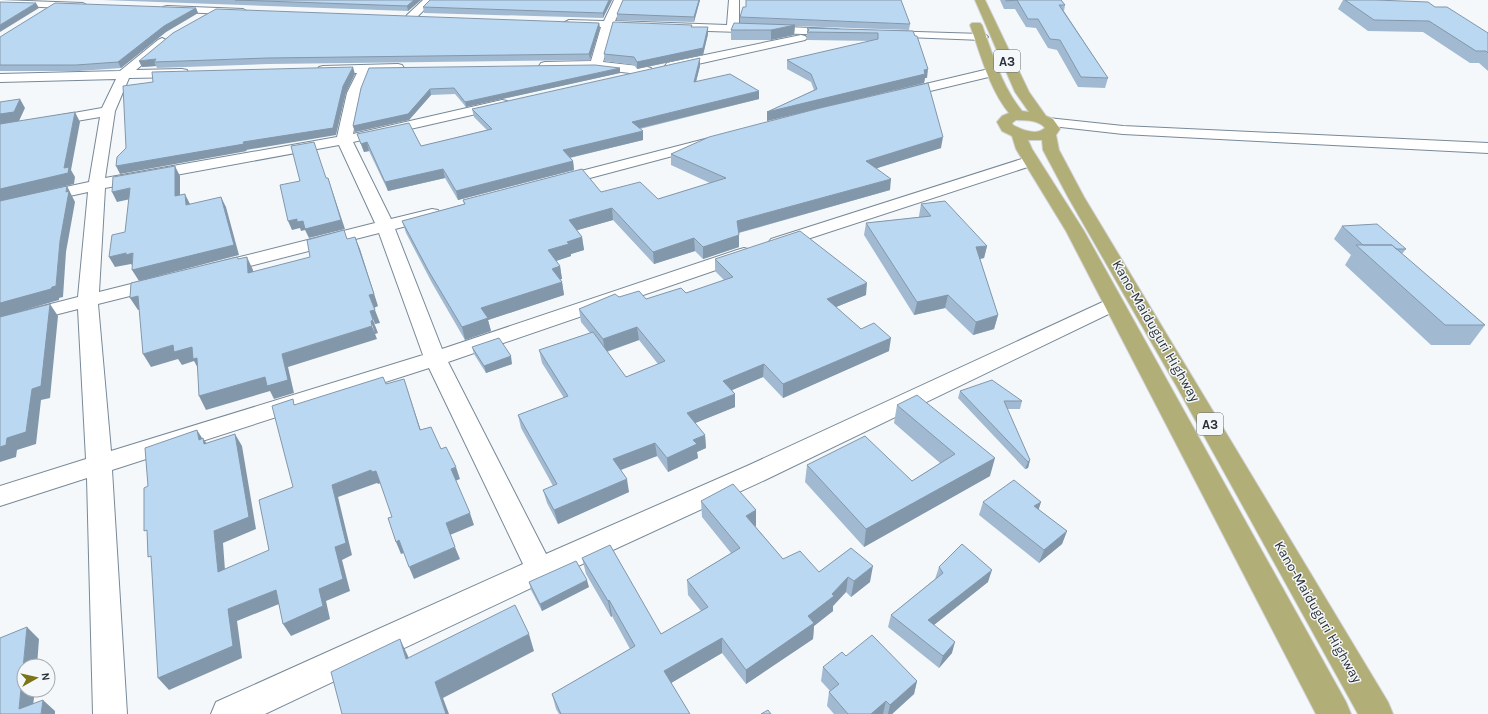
<svg xmlns="http://www.w3.org/2000/svg" width="1488" height="714" font-family="Karla,sans-serif">
	<style>
		.lines { fill: none; stroke-linecap: round; stroke-linejoin: round }
		.minor-casing { stroke: #788998; stroke-width: 2 }
		.trunk-casing { stroke: #d0d2d3; stroke-width: 2 }
		.minor { fill: #fff; fill-rule: evenodd }
		.trunk { fill: #b2ae77; fill-rule: evenodd }
		.wall { fill: #a1bad1; fill-rule: evenodd }
		.shaded-wall { fill: #8397aa }
		.building { fill: #bbd8f3; stroke: #8397aa }
		.labels { text-anchor: middle; dominant-baseline: central; stroke-width: 3; stroke-linejoin: round; paint-order: stroke }
		.shield { fill: #f4f8fb; stroke: #676d72; stroke-width: 1 }
		.shield-label { font-size: 13px; font-weight: bold; fill: #2b3138 }
		.street-label { font-size: 14px; fill: #2b3138; stroke: #f4f8fb }
	</style>
	<rect width="100%" height="100%" fill="#f4f8fb"/>
	<g class="lines">
		<defs>
			<path id="minor" d="M0 0 83 3 88 6 83 9 0 5Z
				M423 0H434L415 19H407L406 17 407 15Z
				M614 0H624L615 21 727 25 729 0H739V25L836 29 840 30 842 32 840 34 836 35 613 28 603 62 647 67 651 68 653 71 651 74 647 75 596 69H541L539 66 541 63 545 62 591 61 601 27 569 26 563 23 569 20 604 21Z
				M167 6 243 9 248 12 243 15 163 11 162 9 163 7Z
				M885 31 982 34 986 35 988 37 986 39 982 40 881 36 879 34 881 32Z
				M801 35 805 36 807 38 805 40 671 70 667 69 665 66 667 63 671 62Z
				M162 38 166 40 168 42 166 44 136 70 182 69 187 70 188 73 187 76 182 77 129 78 115 111 105 178 337 137 347 93 357 73H319L317 70 319 67 323 66 398 64 402 65 404 68 402 71 398 72 370 73 361 93 353 134 502 100 507 101 509 104 507 107 353 142 391 219 432 209 438 210 441 214 438 218 395 229 442 349 737 250 744 248 751 250 753 254 751 258 448 362 546 554 747 466 1107 300 1114 298 1121 300 1124 304 1121 308 765 480 550 579 265 714H211L216 702 523 564 429 368 112 470 127 714H93L87 478 0 506V486L86 459 78 309 0 329V317L78 297 88 192 0 211V201L89 182 100 117 0 134V126L102 108 116 79 0 82V74L120 71 158 40ZM339 145 375 223 212 264 209 268 212 272 219 274 379 233 423 355 111 451 98 304 166 287 169 283 166 279 159 277 99 292 105 188Z
				M993 68 997 69 999 72 997 75 901 98 896 97 894 94 896 91Z
				M1048 118 1123 126 1488 143V153L1123 134 1043 125 1041 122 1043 119Z
				M709 138 714 139 716 142 714 145 556 187 550 185 548 182 550 179Z
				M1031 156 1037 158 1039 161 1037 164 783 247 777 248 771 247 768 243 771 239Z"/>
			<path id="trunk" d="M975 0H985L1029 92 1046 116 1053 119 1060 129 1056 135 1059 150 1084 197 1388 702 1393 714H1358L1177 387 1068 197 1043 150 1042 140H1028L1032 149 1084 231 1346 702 1351 714H1316L1066 231 1016 149 1012 136 1002 131 997 122 1002 116 1009 113C989 88 981 55 970 25L972 23H980L982 25C993 55 1002 87 1022 111L1029 112 1015 92ZM1016 120C1026 120 1039 120 1045 128 1036 136 1022 130 1013 125L1012 123Z"/>
		</defs>
		<use href="#minor" class="minor-casing"/>
		<use href="#trunk" class="trunk-casing"/>
		<use href="#minor" class="minor"/>
		<use href="#trunk" class="trunk"/>
	</g>
	<path class="wall" d="M102 0H421L408 11Z
		M612 0 603 18 424 13 423 7Z
		M700 0 694 22 617 20V14Z
		M1000 0H1061L1065 5 1064 11 1108 78 1105 88 1078 87 1057 50 1048 48 1036 28 1026 27 1015 9H1004Z
		M1343 0H1376L1435 7 1488 33V71L1479 63H1470L1423 32 1368 31 1338 9Z
		M196 8 198 13 166 32 121 68 79 71H0V37Z
		M740 17 910 24 909 30 795 26 794 35 771 40H731V30L740 23Z
		M599 23 600 28 590 60 269 64 157 68 156 66 142 67 139 61Z
		M692 25V27H708V34L703 55 637 69 634 65 605 61 604 54Z
		M807 28 913 31 927 78H925L924 83 821 108 941 148 877 168 890 190 739 233V247L703 259 695 251 654 264 613 220 577 230 582 237 584 250 571 254V256L556 261 560 266 562 279H560L562 282 564 295 488 320 491 331 465 340 432 283 406 233 402 221 464 204 463 200 601 192 658 199 710 183 671 165V154L819 108 767 121V112L814 90 811 82 787 69V60L874 41 807 40Z
		M700 66 696 81 759 99 640 129 643 140 570 158 573 161 574 170 458 200 445 178 388 191 369 151 364 152 357 134 421 146 487 130 474 117 472 109Z
		M620 73 466 107 455 94 431 95 409 120 355 132 353 126 361 88Z
		M921 204 987 246 984 258 980 259 998 315 994 329 973 335 945 308 914 315 864 235 866 223 919 217V216Z
		M1342 226 1406 249 1402 254 1485 325 1470 345H1431L1345 265 1351 255 1334 239Z
		M715 259 866 295 836 307 861 329 889 351 783 398 763 377 732 390 735 394V407L695 423 705 435 706 448 697 452 698 458 668 472 657 456 621 470 629 492 558 524 547 503 543 490 553 486 521 428 518 415 564 398 542 363 539 350 590 333 581 322 579 309 619 297 646 299 686 293 724 280 715 271ZM639 340 658 364 626 377 607 352Z
		M472 347 512 364 486 373 474 354Z
		M960 391 1022 401 1020 409H1007L1030 460 1028 468 1025 469 958 398Z
		M897 405 990 476 864 547 805 482 807 465 912 481 940 463 894 423Z
		M701 501 756 526H755L783 559 819 572 851 548 870 582 851 597 846 592 833 606V611L814 626 813 639 746 684 722 653 671 683 690 714H559L556 709 552 694 630 649 612 616 611 617 586 574 582 558 661 634 701 611 688 595 687 580 731 553 702 517Z
		M983 502 1038 509 1067 531 1062 544 1039 563 979 515Z
		M939 567 988 582 934 625 952 653 939 668 888 627 891 615 935 579Z
		M529 582 589 587 542 611 531 590Z
		M846 656 917 681 914 694 892 714H834L827 706 829 692 830 691 821 681 823 667Z"/>
	<path class="shaded-wall" d="M414 0H421L408 11 407 6Z
		M609 0H612L603 18V13Z
		M699 0H700L694 22V17Z
		M36 3 39 8 0 32V25Z
		M196 8 198 13 166 32 121 68 118 62 164 26Z
		M599 23 600 28 590 60 589 54Z
		M795 25 794 35 771 40V30Z
		M708 27V34L703 55 637 69V62Z
		M700 58V66L694 90V82Z
		M156 59 154 62 156 66 142 67 139 61Z
		M353 67 355 74 346 93 336 135 246 150 247 151 120 174 116 166 243 142 343 86Z
		M620 68V73L466 107 465 102Z
		M928 69 927 78H925L924 83 767 121V112Z
		M430 89 431 95 409 120 355 132 353 126Z
		M759 91V99L632 130V122Z
		M20 99 25 108 19 121 0 125V114Z
		M75 112 80 122 71 170 75 177 74 184 0 201V189L64 168Z
		M643 131V140L564 159 563 150Z
		M943 137 941 148 865 172 866 161Z
		M367 142 369 151 364 152 361 144Z
		M573 161 574 170 458 200 456 191Z
		M175 166 180 176V206L175 196Z
		M443 169 445 178 388 191 385 182Z
		M328 178 345 229 309 238 305 230 301 231 300 228 292 230 288 221 297 219Z
		M891 179 890 190 737 233V221Z
		M67 186 75 202 66 252 63 297 59 298V300L0 317V303L52 287 60 241Z
		M130 188 135 198 117 202 112 192Z
		M185 194 190 204 186 205Z
		M221 197 226 207 239 255 139 281 132 270Z
		M612 208 613 220 571 232 569 220Z
		M739 235V247L703 259V247Z
		M355 237 360 249 378 306 374 308 369 295Z
		M582 237 584 250 571 254V256L550 263 548 250 567 242Z
		M694 238 695 251 654 264 653 252Z
		M987 246 984 258 974 260 976 247Z
		M126 253H133L132 265 131 264 115 267 109 257Z
		M247 257 253 270 254 285 248 273Z
		M560 266 562 279 554 281 552 269Z
		M562 282 564 295 488 320 491 331 465 340 462 327 481 308Z
		M867 283 866 295 826 311 827 299Z
		M948 295 945 308 914 315 917 302Z
		M138 296 146 308 138 310 130 298Z
		M50 304 58 316 50 398 41 400 36 444 17 450 16 457 0 462V447L7 438 32 389Z
		M375 310 380 323 375 324 370 311Z
		M998 315 994 329 973 335 976 322Z
		M373 320 378 333 375 334 371 321Z
		M372 326 377 339 288 367 294 393 274 399 270 391 206 410 199 396 282 354Z
		M637 327 639 340 605 352 603 339Z
		M891 338 889 351 783 398V384Z
		M173 345 192 347 200 360V372L194 361 182 365 178 359 151 367 143 354Z
		M511 356 512 364 486 373 484 366Z
		M764 364 763 377 723 394V381Z
		M404 379 408 391 425 443 420 430Z
		M735 394V407L688 426 687 413Z
		M197 430 204 441 203 438 211 450 199 440Z
		M235 434 242 446 256 529 223 543 226 584 218 572 214 531Z
		M705 435 706 448 697 452 698 458 668 472 667 458 693 440Z
		M655 443 657 456 615 472 613 459Z
		M995 458 990 476 864 547 866 529Z
		M1030 460 1028 468 1025 469 1028 462Z
		M456 467 460 479 455 481 451 469Z
		M371 470 376 471 381 483 378 484 377 483 338 497 352 555 342 560 350 591 326 601 330 619 291 636 283 624 335 547 332 485Z
		M627 479 629 492 558 524 554 510Z
		M1041 502 1037 515 1034 506Z
		M756 510V526L746 532V516Z
		M470 513 474 525 450 535 446 523Z
		M1067 531 1062 544 1039 563 1044 550Z
		M399 540 404 553 401 554 396 542Z
		M455 547 460 559 414 579 409 567Z
		M873 566 870 582 851 597 854 581Z
		M992 570 988 582 925 632 928 620Z
		M848 577 846 592 833 606V611L814 626 813 639 746 684V670L808 616 832 594Z
		M587 580 589 587 542 611 540 604Z
		M276 590 284 602 237 621 242 658 169 690 158 678 228 609Z
		M609 600 612 616 611 617 608 601Z
		M27 627 39 639 37 666H24V690H35L32 714 19 709Z
		M529 634 534 651 443 698 449 714H446L435 682Z
		M722 638V653L666 686 664 671Z
		M400 639 408 656 415 675 406 659Z
		M955 642 952 653 939 668 943 656Z
		M917 681 914 694 892 714H888L890 705Z
		M43 700 55 711V714H41Z
		M886 701 883 714H871Z"/>
	<path class="building" d="M235 0H414L407 6Z
		M430 0H609L603 13 423 7Z
		M623 0H699L694 17 617 14Z
		M746 0H901L910 24 740 17 743 7H746Z
		M1006 0H1061L1065 5H1059L1108 78 1081 77 1060 40 1050 39 1038 19H1028L1017 0 1006 1Z
		M1345 0H1376L1428 2 1435 7H1447L1488 33V53L1486 51H1476L1429 21 1374 20Z
		M0 2 36 3 0 25Z
		M55 3 196 8 164 26 118 62 76 65H0V37Z
		M216 9 599 23 589 54 267 58 154 62 156 59 139 61 173 33Z
		M613 22 692 25 691 27H708L703 48 637 62 634 57 604 54Z
		M734 23 795 25 771 30H731Z
		M807 28 913 31 915 36H917L928 69 924 70 925 74 767 112 817 89 811 74 787 60 878 39V33L807 32 809 30Z
		M700 58 694 82 730 74 759 91 632 122 643 131 563 150 573 161 456 191 443 169 385 182 367 142 361 144 357 134 409 123 421 146 492 129 472 109Z
		M595 65 620 68 465 102 454 88 430 89 408 114 353 126 361 88 369 68Z
		M353 67 343 86 333 128 243 142 244 144 116 166 117 157 126 148 123 86 153 82 152 72Z
		M928 83 943 137 866 161 891 179 737 221 739 235 703 247 694 238 653 252 612 208 569 220 582 237 567 242 569 244 548 250 560 266 552 269 562 282 481 308 488 318 462 327 428 270 402 221 465 204 463 200 582 169 601 192 640 182 658 199 726 178 671 154 709 137 820 108Z
		M20 99 14 112 0 114V102Z
		M75 112 64 168 69 167 68 173 0 189V124Z
		M314 142 326 178H328L341 220 305 229 303 221 297 222V219L288 221 280 185 300 181 291 146Z
		M175 166V196L185 194 186 205 221 197 234 245 132 270 133 253 126 255V253L109 257 112 235 125 232 130 188 112 192 113 177Z
		M67 186 66 192 69 191 60 241 56 286 52 287 51 289 0 303V201Z
		M945 201 987 246 976 247 998 315 976 322 948 295 917 302 866 223 931 216 921 204Z
		M1377 224 1406 249H1396L1392 245H1363L1342 226Z
		M344 230 347 239 355 237 374 294 369 295 375 310 370 311 373 320 371 321 372 326 282 354 288 380 267 386 265 377 199 396 197 358 193 359 192 347 174 352 173 345 143 354 138 296 130 298 131 283 237 257 238 259 247 257 248 273 310 257 307 240Z
		M800 231 867 283 827 299 861 329 874 323 891 338 783 384 764 364 723 381 735 394 687 413 705 435 693 440 697 444 667 458 655 443 613 459 627 479 554 510 543 490 557 484 518 415 568 396 539 350 593 332 626 377 665 361 637 327 603 339 579 309 615 294 619 297 639 291 646 299 681 288 686 293 733 277 715 259Z
		M1356 245H1392L1485 325H1445Z
		M50 304 41 386 32 389 26 432 7 438 6 445 0 447V317Z
		M499 338 511 356 484 366 472 347Z
		M383 377 386 384 404 379 420 430 431 427 441 449 446 447 456 467 451 469 470 513 446 523 455 547 409 567 399 540 396 542 388 518 392 517 376 471 372 472 371 470 332 485 346 543 335 547 343 579 319 589 323 606 283 624 276 590 228 609 233 646 158 678 151 556 148 557 147 530 144 531V488L148 486 145 448 197 430 199 440 203 438 204 444 235 434 249 517 214 531 218 572 269 550 259 500 293 487 272 406 293 399 294 405Z
		M992 380 1022 401H1004L1030 460 1028 462 960 391Z
		M917 395 995 458 866 529 807 465 865 436 912 481 955 454 897 405Z
		M1014 480 1041 502 1034 506 1067 531 1044 550 983 502Z
		M733 484 756 510 746 516 783 559 800 551 819 572 851 548 873 566 854 581 848 577 832 594 834 596 808 616 814 623 746 670 722 638 664 671 690 714H561L552 694 635 646 609 600 608 601 582 558 610 545 661 634 708 607 687 580 740 548 701 501Z
		M962 544 992 570 928 620 955 642 943 656 891 615 943 573 939 567Z
		M576 561 587 580 540 604 529 582Z
		M515 605 529 634 435 682 446 714H342L331 672 400 639 406 659Z
		M27 627 19 709 43 700 41 714H0V638Z
		M872 635 917 681 890 705 886 701 871 714H848L829 692 839 684 823 667 842 652 846 656Z
		M768 710 771 714H761Z"/>
	<g class="labels">
		<g class="shield">
			<rect x="994" y="50" width="26" height="22" rx="3"/>
			<rect x="1197" y="413" width="26" height="22" rx="3"/>
		</g>
		<g class="shield-label">
			<text x="1007" y="61">A3</text>
			<text x="1210" y="424">A3</text>
		</g>
		<g class="street-label">
			<text transform="translate(1156 331) rotate(60)">Kano-Maiduguri Highway</text>
			<text transform="translate(1318 612) rotate(60)">Kano-Maiduguri Highway</text>
		</g>
	</g>
	<g transform="translate(36 678) rotate(82)"><circle r="19" fill="#f4f8fb" stroke="#a4a8ad"/>
	<path d="M0-3L7 15L0 10L-7 15Z" fill="#7c7417"/>
	<text y="-6" font-size="11" font-weight="bold" text-anchor="middle" fill="#2b3138">N</text>
	</g>
</svg>
